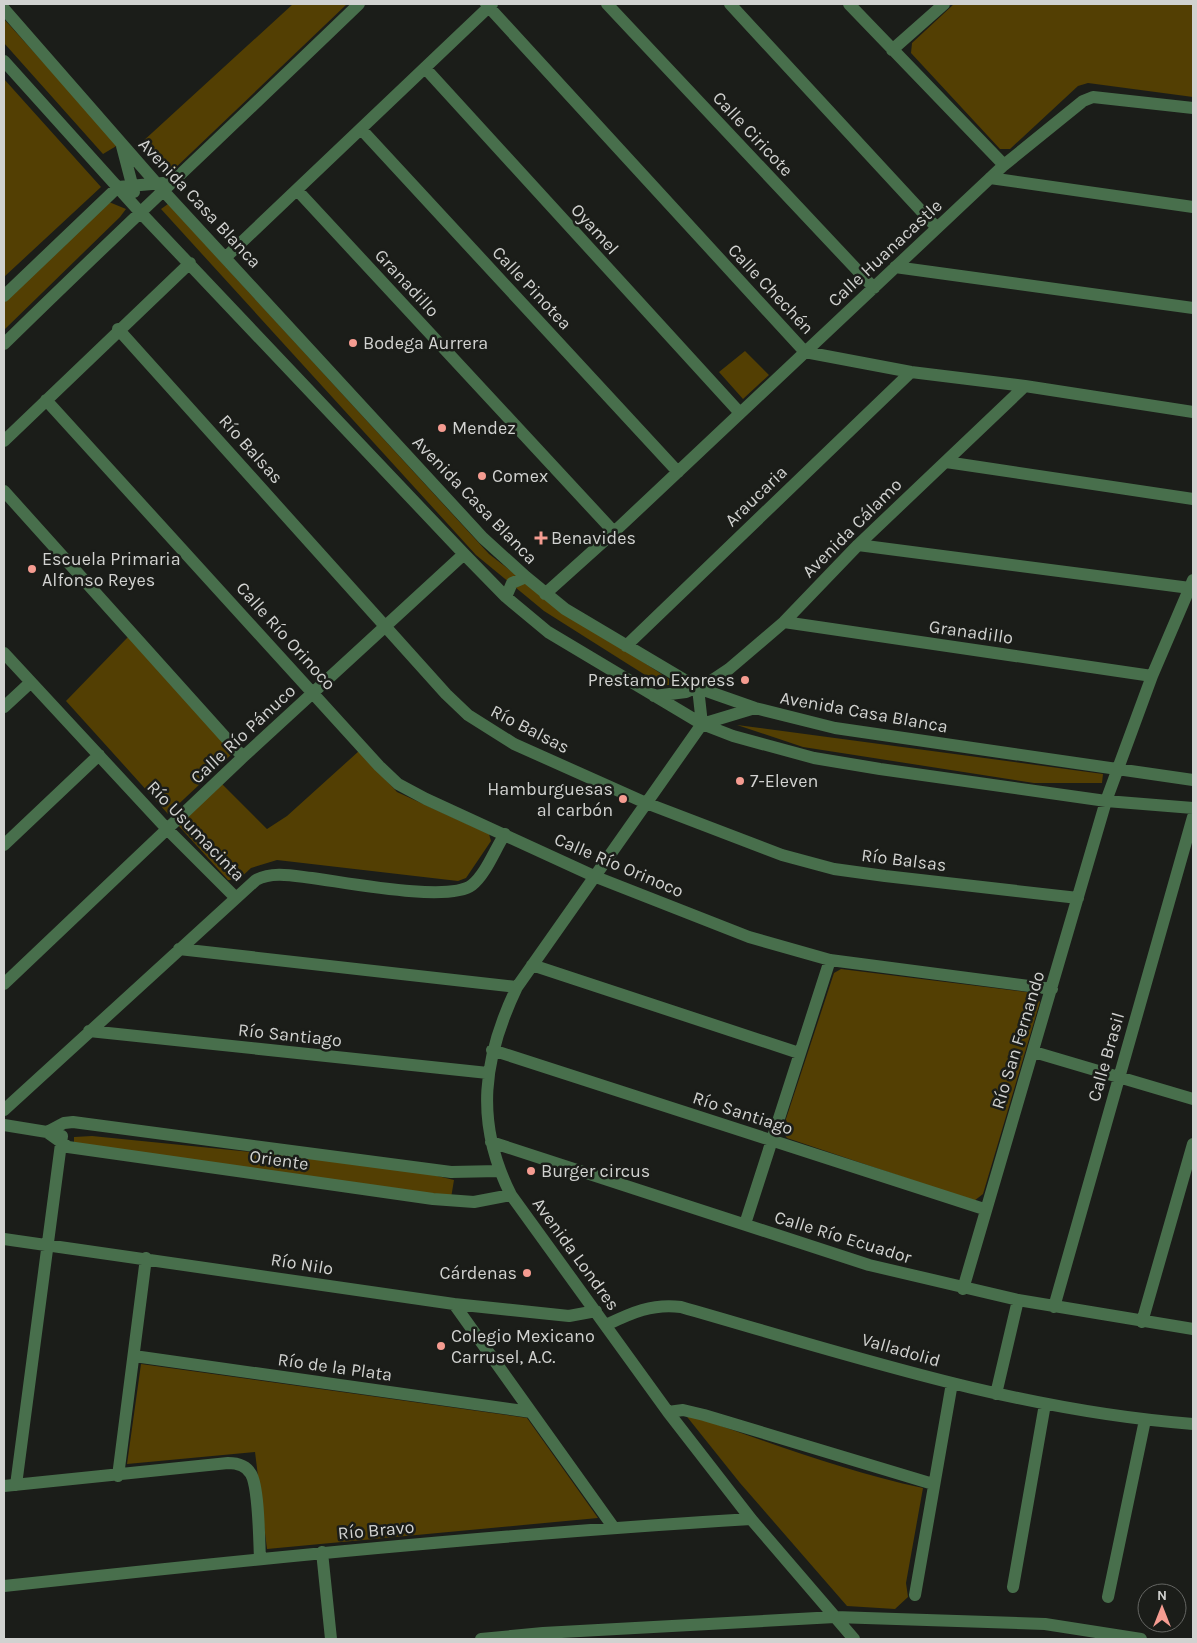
<svg xmlns="http://www.w3.org/2000/svg" width="1197" height="1643" font-family="Karla,sans-serif">
	<style>
		.green { fill: #533f03 }
		.lines { fill: none; stroke-linecap: round; stroke-linejoin: round }
		.minor { stroke: #486f4c; stroke-width: 12 }
		.poi-dot { fill: #f59c91; stroke: #1b1d19; stroke-width: 2 }
		.labels { text-anchor: middle; dominant-baseline: central; stroke-width: 5; stroke-linejoin: round; paint-order: stroke }
		.street-label { font-size: 18px; fill: #d1d2d0; stroke: #1b1d19 }
		.poi-label { font-size: 18px; fill: #d1d2d0; stroke: #1b1d19; text-anchor: start }
	</style>
	<rect width="100%" height="100%" fill="#1b1d19"/>
	<path class="green" d="M293 4H347L170 173 141 143Z
		M954 4H1193V97L1088 83 1078 86 1010 149H1000L911 53 912 43Z
		M4 19 118 145 103 154 4 43Z
		M4 79 101 187 4 277Z
		M109 202 126 209 120 217 4 330V298Z
		M168 204 489 554 547 599 669 679V685H661L544 611 476 555 161 209Z
		M745 351 769 375 743 399 719 372Z
		M128 637 233 753 168 814 66 701Z
		M737 725 1103 774 1102 783H1034L803 747Z
		M359 751 397 792 489 834 491 841 466 878 458 881 277 860 251 868 238 880H228L176 823 221 783 267 829 287 816Z
		M841 969 1034 993 1040 1002 983 1194 974 1201 787 1138 782 1131 834 973Z
		M92 1136 400 1167 454 1180 451 1198 74 1145V1137Z
		M141 1364 527 1418 598 1518 267 1549 255 1452 127 1464Z
		M684 1413C763 1440 842 1471 923 1488L906 1583 908 1597 895 1609 847 1606 740 1483Z"/>
	<g class="lines">
		<path class="minor" d="M486 4 805 352 911 372 1025 386 1193 412
			M607 4 874 288
			M730 4 937 228
			M849 4 1004 165
			M4 9 157 184 483 538 526 577 565 609 698 688 755 708 835 728 1193 780
			M892 50 944 4
			M4 61 139 211 464 554 506 597 548 632 702 724 733 736 814 758 880 769 1106 801 1193 808
			M425 68 740 413
			M361 129 678 472
			M122 146 134 192
			M990 178 1193 207
			M297 190 614 532
			M226 257 492 4
			M895 267 1193 308
			M4 296 118 187 163 183
			M118 329 446 694 468 715 514 744 646 803 782 855 834 869 885 876 1078 898
			M4 344C121 229 241 118 359 4
			M46 400 379 766 398 784 426 799 596 877 749 937 830 960 1052 989
			M4 441 190 263
			M946 462 1193 499
			M4 491 243 757
			M858 545 1190 588
			M545 594 614 532 1004 165 1083 101 1093 97 1193 108
			M506 597 512 583 526 577
			M784 622 1152 676
			M626 646 911 372
			M4 653 167 829 235 897
			M698 688 702 724
			M654 696 686 692 711 681 729 669 784 622 858 545 1025 386
			M4 707 31 682
			M702 724 517 987C483 1058 474 1122 511 1195L668 1412 751 1519 854 1639
			M702 724 755 708
			M4 845 99 755
			M179 949 517 987
			M532 965 799 1053
			M4 984 243 757 464 554
			M89 1031 488 1073
			M492 1050 984 1209
			M1034 1052 1193 1099
			M4 1110 256 880C273 871 294 876 312 878 344 882 449 903 472 885 486 874 495 849 505 834
			M4 1125 47 1132 64 1123 73 1122 451 1172 499 1171
			M47 1132 68 1147 433 1199 474 1202 511 1195
			M491 1142 869 1265 1018 1300 1193 1329
			M745 1224 830 960
			M4 1239 454 1304 569 1316 596 1311
			M963 1289 1106 801 1152 676 1193 580
			M454 1304 614 1528
			M1054 1307 1193 817
			M1142 1322 1193 1144
			M606 1325C631 1313 653 1303 681 1307 849 1355 1018 1411 1193 1424
			M134 1356 531 1412
			M996 1394 1018 1300
			M668 1412 683 1410 704 1415 933 1484
			M118 1476 146 1258
			M16 1485 62 1136
			M4 1486 228 1463C237 1463 246 1465 251 1474 259 1488 259 1540 260 1559
			M322 1552 331 1639
			M4 1586C253 1559 502 1534 751 1519
			M1013 1587 1045 1404
			M915 1595 952 1383
			M1108 1597 1145 1420
			M481 1639 543 1633 835 1617 1045 1624 1141 1639"/>
	</g>
	<g class="poi-dot">
		<circle cx="353" cy="343" r="5"/>
		<circle cx="442" cy="428" r="5"/>
		<circle cx="482" cy="476" r="5"/>
		<path d="M538.5 530.5h5v5h5v5h-5v5h-5v-5h-5v-5h5z"/>
		<circle cx="32" cy="569" r="5"/>
		<circle cx="745" cy="680" r="5"/>
		<circle cx="740" cy="781" r="5"/>
		<circle cx="623" cy="799" r="5"/>
		<circle cx="531" cy="1171" r="5"/>
		<circle cx="527" cy="1273" r="5"/>
		<circle cx="441" cy="1346" r="5"/>
	</g>
	<g class="labels">
		<g class="street-label">
			<text transform="translate(753 134) rotate(47)">Calle Ciricote</text>
			<text transform="translate(200 203) rotate(47)">Avenida Casa Blanca</text>
			<text transform="translate(595 229) rotate(48)">Oyamel</text>
			<text transform="translate(885 253) rotate(-43)">Calle Huanacastle</text>
			<text transform="translate(407 283) rotate(47)">Granadillo</text>
			<text transform="translate(532 288) rotate(47)">Calle Pinotea</text>
			<text transform="translate(771 289) rotate(47)">Calle Chechén</text>
			<text transform="translate(251 449) rotate(48)">Río Balsas</text>
			<text transform="translate(756 496) rotate(-44)">Araucaria</text>
			<text transform="translate(475 500) rotate(46)">Avenida Casa Blanca</text>
			<text transform="translate(852 528) rotate(-45)">Avenida Cálamo</text>
			<text transform="translate(971 632) rotate(8)">Granadillo</text>
			<text transform="translate(286 636) rotate(48)">Calle Río Orinoco</text>
			<text transform="translate(864 712) rotate(10)">Avenida Casa Blanca</text>
			<text transform="translate(530 729) rotate(27)">Río Balsas</text>
			<text transform="translate(243 734) rotate(-43)">Calle Río Pánuco</text>
			<text transform="translate(196 831) rotate(46)">Río Usumacinta</text>
			<text transform="translate(904 860) rotate(7)">Río Balsas</text>
			<text transform="translate(619 865) rotate(23)">Calle Río Orinoco</text>
			<text transform="translate(290 1035) rotate(6)">Río Santiago</text>
			<text transform="translate(1018 1040) rotate(-73)">Río San Fernando</text>
			<text transform="translate(1106 1057) rotate(-74)">Calle Brasil</text>
			<text transform="translate(743 1113) rotate(18)">Río Santiago</text>
			<text transform="translate(279 1160) rotate(8)">Oriente</text>
			<text transform="translate(843 1237) rotate(17)">Calle Río Ecuador</text>
			<text transform="translate(576 1254) rotate(54)">Avenida Londres</text>
			<text transform="translate(302 1264) rotate(9)">Río Nilo</text>
			<text transform="translate(901 1350) rotate(16)">Valladolid</text>
			<text transform="translate(335 1367) rotate(8)">Río de la Plata</text>
			<text transform="translate(376 1530) rotate(-5)">Río Bravo</text>
		</g>
		<g class="poi-label">
			<text x="363" y="343">Bodega Aurrera</text>
			<text x="452" y="428">Mendez</text>
			<text x="492" y="476">Comex</text>
			<text x="551" y="538">Benavides</text>
			<text x="42" y="559">Escuela Primaria<tspan x="42" dy="21">Alfonso Reyes</tspan></text>
			<text x="735" y="680" text-anchor="end">Prestamo Express</text>
			<text x="750" y="781">7-Eleven</text>
			<text x="613" y="789" text-anchor="end">Hamburguesas<tspan x="613" dy="21">al carbón</tspan></text>
			<text x="541" y="1171">Burger circus</text>
			<text x="517" y="1273" text-anchor="end">Cárdenas</text>
			<text x="451" y="1336">Colegio Mexicano<tspan x="451" dy="21">Carrusel, A.C.</tspan></text>
		</g>
	</g>
	<rect width="1197" height="1643" fill="none" stroke="#d1d2d0" stroke-width="10"/>
	<g transform="translate(1162 1608)"><circle r="24" fill="#1b1d19" stroke="#646562"/>
	<path d="M0-4L9 19L0 12L-9 19Z" fill="#f59c91"/>
	<text y="-8" font-size="14" font-weight="bold" text-anchor="middle" fill="#d1d2d0">N</text>
	</g>
</svg>
